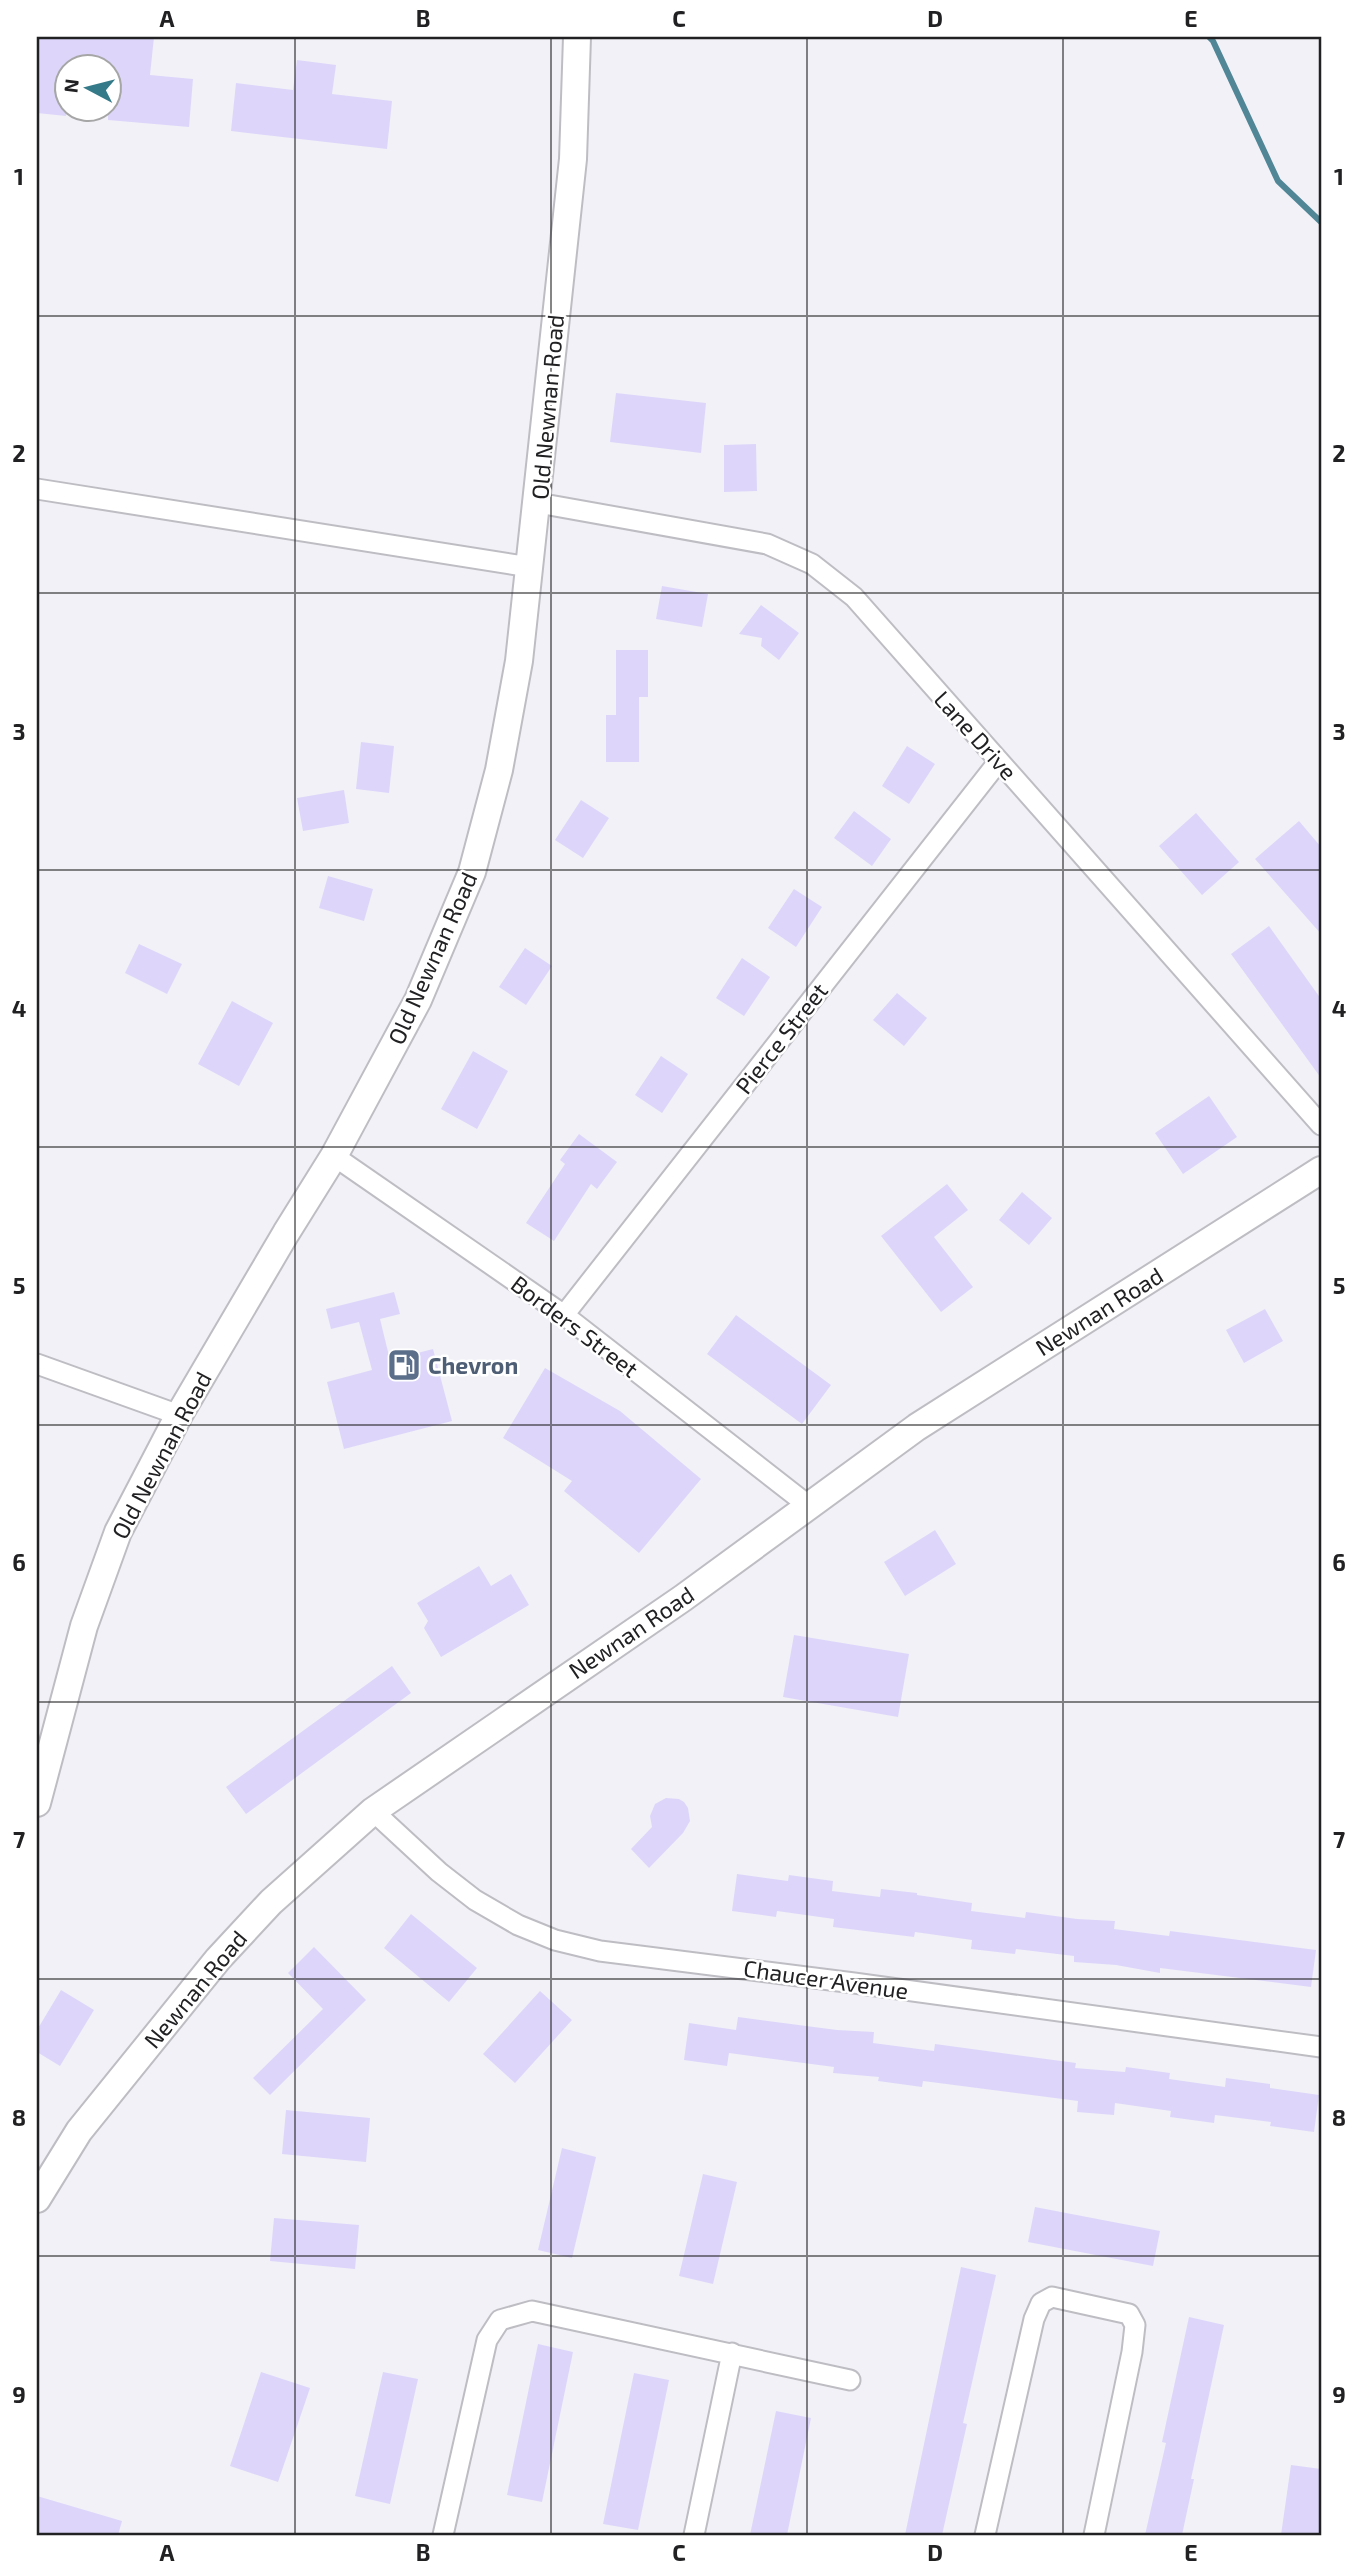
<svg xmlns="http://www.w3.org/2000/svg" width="1358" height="2572" font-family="'Exo 2',sans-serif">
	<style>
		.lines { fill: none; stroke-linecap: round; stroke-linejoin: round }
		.stream { stroke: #508696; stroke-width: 6 }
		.building { fill: #ddd6fa }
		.street-casing { stroke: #bebdc3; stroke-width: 23 }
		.secondary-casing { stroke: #bebdc3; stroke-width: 30 }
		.street { stroke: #fff; stroke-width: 19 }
		.secondary { stroke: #fff; stroke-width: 26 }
		.grid { fill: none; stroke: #212022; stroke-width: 2; stroke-opacity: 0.55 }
		.labels { text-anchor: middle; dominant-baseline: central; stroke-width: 5; stroke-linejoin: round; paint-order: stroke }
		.street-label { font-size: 23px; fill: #212022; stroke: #fff }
		.service-label { font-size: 23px; font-weight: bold; fill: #4e5e75; stroke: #fff; text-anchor: start }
		.neatline { fill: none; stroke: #212022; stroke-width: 2.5 }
		.grid-label { font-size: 23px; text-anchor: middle; font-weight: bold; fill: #212022 }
	</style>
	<rect width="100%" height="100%" fill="#f2f1f7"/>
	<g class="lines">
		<path class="stream" d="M1209 37 1213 41 1278 181 1321 222"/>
	</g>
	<path class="building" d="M39 37H154L150 75 193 79 189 127 108 120V66H66V116L37 113Z
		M297 60 336 65 332 94 392 101 387 149 231 131 236 83 293 90Z
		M616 393 706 403 701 453 610 442Z
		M756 444 757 491 724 492V445Z
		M662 586 708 594 702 627 656 619Z
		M761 605 799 633 779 660 761 646 762 638 739 634Z
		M616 650H648V697H639V762H606V715H616Z
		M361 742 394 746 389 793 356 789Z
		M907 746 935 764 909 804 882 786Z
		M344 790 349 823 303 831 297 798Z
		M581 800 609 818 583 858 555 840Z
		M854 811 891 839 872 866 834 838Z
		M1196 813 1239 862 1202 895 1159 846Z
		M1299 821 1321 847V934L1255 859Z
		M328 876 373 889 364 921 319 908Z
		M794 889 822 907 796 947 768 928Z
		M1269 926 1321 999V1078L1231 954Z
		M139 944 182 964 167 994 125 973Z
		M525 948 552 966 526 1005 499 987Z
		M742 958 770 977 744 1016 716 998Z
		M897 993 927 1018 904 1046 873 1020Z
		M232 1001 273 1023 239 1086 198 1064Z
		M473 1051 508 1071 477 1129 441 1109Z
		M661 1056 688 1074 662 1113 635 1095Z
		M1209 1096 1237 1137 1183 1174 1155 1133Z
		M579 1134 617 1162 597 1189 591 1184 554 1241 526 1223 565 1164 560 1160Z
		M947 1184 968 1210 934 1237 973 1287 941 1312 881 1236Z
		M1022 1192 1052 1218 1029 1245 999 1220Z
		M394 1292 400 1314 380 1319 390 1360 433 1349 452 1421 344 1449 327 1382 372 1370 359 1322 331 1329 326 1309Z
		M1265 1309 1283 1341 1244 1363 1226 1330Z
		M736 1315 831 1385 802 1424 707 1354Z
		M545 1368 620 1411 701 1479 639 1553 564 1491 572 1481 503 1438Z
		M935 1530 956 1564 905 1596 884 1562Z
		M479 1566 491 1586 511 1574 529 1605 441 1657 424 1628 428 1621 417 1603Z
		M794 1635 909 1654 898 1717 783 1697Z
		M392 1666 411 1693 246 1814 226 1787Z
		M666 1798 679 1799 684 1802 688 1808 690 1821 683 1833 649 1868 631 1849 652 1827 650 1816 655 1804Z
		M737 1874 788 1881 789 1875 833 1881 832 1891 880 1897 881 1889 917 1893V1895L972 1903 971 1911 1025 1918 1026 1912 1077 1919 1115 1921 1114 1929 1169 1936 1170 1931 1316 1950 1311 1987 1160 1968V1973L1116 1965 1074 1962V1956L1016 1949 1015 1954 971 1949 972 1940 915 1932 914 1937 833 1927 834 1919 777 1911 776 1917 732 1911Z
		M411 1914 477 1968 449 2002 384 1948Z
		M314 1947 366 2000 270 2095 253 2078 323 2009 288 1973Z
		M61 1990 94 2010 60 2066 37 2052V2030Z
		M540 1991 572 2020 515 2083 483 2054Z
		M738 2017 837 2030 874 2032 873 2043 934 2051 935 2044 1076 2063 1075 2068 1125 2072 1126 2067 1170 2073 1169 2079 1225 2087 1226 2078 1270 2084V2088L1319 2095 1314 2132 1270 2126 1271 2122 1215 2115 1214 2123 1170 2117 1171 2111 1115 2103 1114 2115 1077 2112 1078 2101 923 2081 922 2087 878 2081 879 2077 833 2073 834 2067 729 2053 727 2066 684 2060 689 2023 736 2030Z
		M286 2110 370 2118 366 2162 282 2154Z
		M562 2148 596 2157 572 2258 538 2250Z
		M703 2174 737 2182 713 2284 679 2276Z
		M1035 2207 1160 2231 1153 2266 1028 2242Z
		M274 2218 359 2225 355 2269 270 2261Z
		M961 2267 996 2275 963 2423 967 2424 942 2535H905Z
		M1189 2317 1224 2325 1191 2479H1194L1182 2535H1145L1166 2443 1162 2442Z
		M538 2344 573 2352 542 2502 507 2495Z
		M261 2372 310 2388 278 2482 230 2466Z
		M383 2372 418 2379 390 2504 355 2496Z
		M634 2373 669 2380 638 2530 603 2524Z
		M776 2411 811 2418 787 2535H750Z
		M1291 2465 1321 2469 1320 2535H1281Z
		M37 2496 122 2521 118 2535H37Z"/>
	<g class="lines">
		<defs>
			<path id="street" d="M37 489 530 567
				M538 503 767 544 812 564 854 597 1321 1125
				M334 1156 564 1315 809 1506
				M564 1315 999 761
				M37 1364 179 1415
				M373 1811 439 1872 475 1900 518 1925 555 1940 600 1951 854 1983 1321 2047
				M443 2535 487 2340 500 2320 532 2311 850 2380
				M694 2535 732 2353
				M985 2535 1034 2319 1041 2303 1052 2297 1129 2314 1135 2325 1132 2352 1094 2535"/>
			<path id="secondary" d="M37 1803 84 1626 118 1532 179 1415 286 1233 334 1156 418 1000 472 872 499 770 519 661 573 159 577 37
				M37 2199 79 2131 218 1959 271 1902 373 1811 683 1598 917 1427 1321 1170"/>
		</defs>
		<use href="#street" class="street-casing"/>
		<use href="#secondary" class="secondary-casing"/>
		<use href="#street" class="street"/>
		<use href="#secondary" class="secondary"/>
	</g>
	<path class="grid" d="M295 37V2535M551 37V2535M807 37V2535M1063 37V2535M37 316H1321M37 593H1321M37 870H1321M37 1147H1321M37 1425H1321M37 1702H1321M37 1979H1321M37 2256H1321"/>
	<defs>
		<symbol id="fuel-square" viewBox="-11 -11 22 22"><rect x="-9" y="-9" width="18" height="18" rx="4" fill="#5c6f8a" stroke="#fff"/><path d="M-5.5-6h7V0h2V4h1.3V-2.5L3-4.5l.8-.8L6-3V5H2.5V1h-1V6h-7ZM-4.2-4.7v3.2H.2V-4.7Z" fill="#fff"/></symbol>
	</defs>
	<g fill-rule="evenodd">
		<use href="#fuel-square" x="385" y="1346" width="38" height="38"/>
	</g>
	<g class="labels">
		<g class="street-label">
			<text transform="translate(547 407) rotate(-85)">Old Newnan Road</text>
			<text transform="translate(976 735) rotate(48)">Lane Drive</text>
			<text transform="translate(432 958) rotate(-66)">Old Newnan Road</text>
			<text transform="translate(781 1038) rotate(-52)">Pierce Street</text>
			<text transform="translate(1099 1311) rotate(-32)">Newnan Road</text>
			<text transform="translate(575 1326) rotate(37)">Borders Street</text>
			<text transform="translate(161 1455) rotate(-62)">Old Newnan Road</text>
			<text transform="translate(631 1632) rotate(-34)">Newnan Road</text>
			<text transform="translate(826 1979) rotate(8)">Chaucer Avenue</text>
			<text transform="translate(195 1989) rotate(-50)">Newnan Road</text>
		</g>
		<g class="service-label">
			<text x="428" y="1365">Chevron</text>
		</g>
	</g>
	<rect width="1358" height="2572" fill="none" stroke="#ffffff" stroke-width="77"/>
	<g transform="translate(88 88) rotate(277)"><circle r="33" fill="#ffffff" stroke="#a6a6a7" stroke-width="2"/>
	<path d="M0-5L12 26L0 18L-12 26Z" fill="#357a88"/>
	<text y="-10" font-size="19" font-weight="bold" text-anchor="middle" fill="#212022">N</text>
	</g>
	<rect x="38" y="38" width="1282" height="2496" class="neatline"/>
	<g class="grid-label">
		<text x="167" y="27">A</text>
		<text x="423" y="27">B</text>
		<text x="679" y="27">C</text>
		<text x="935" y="27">D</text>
		<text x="1191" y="27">E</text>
		<text x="19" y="185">1</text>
		<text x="1339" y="185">1</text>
		<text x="19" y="462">2</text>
		<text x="1339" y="462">2</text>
		<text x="19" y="740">3</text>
		<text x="1339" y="740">3</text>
		<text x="19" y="1017">4</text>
		<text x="1339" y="1017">4</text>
		<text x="19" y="1294">5</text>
		<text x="1339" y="1294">5</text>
		<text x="19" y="1571">6</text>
		<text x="1339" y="1571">6</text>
		<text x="19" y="1848">7</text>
		<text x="1339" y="1848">7</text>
		<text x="19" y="2126">8</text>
		<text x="1339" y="2126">8</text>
		<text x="19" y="2403">9</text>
		<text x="1339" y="2403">9</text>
		<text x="167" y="2561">A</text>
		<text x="423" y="2561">B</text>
		<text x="679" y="2561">C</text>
		<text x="935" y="2561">D</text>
		<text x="1191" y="2561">E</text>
	</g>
</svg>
